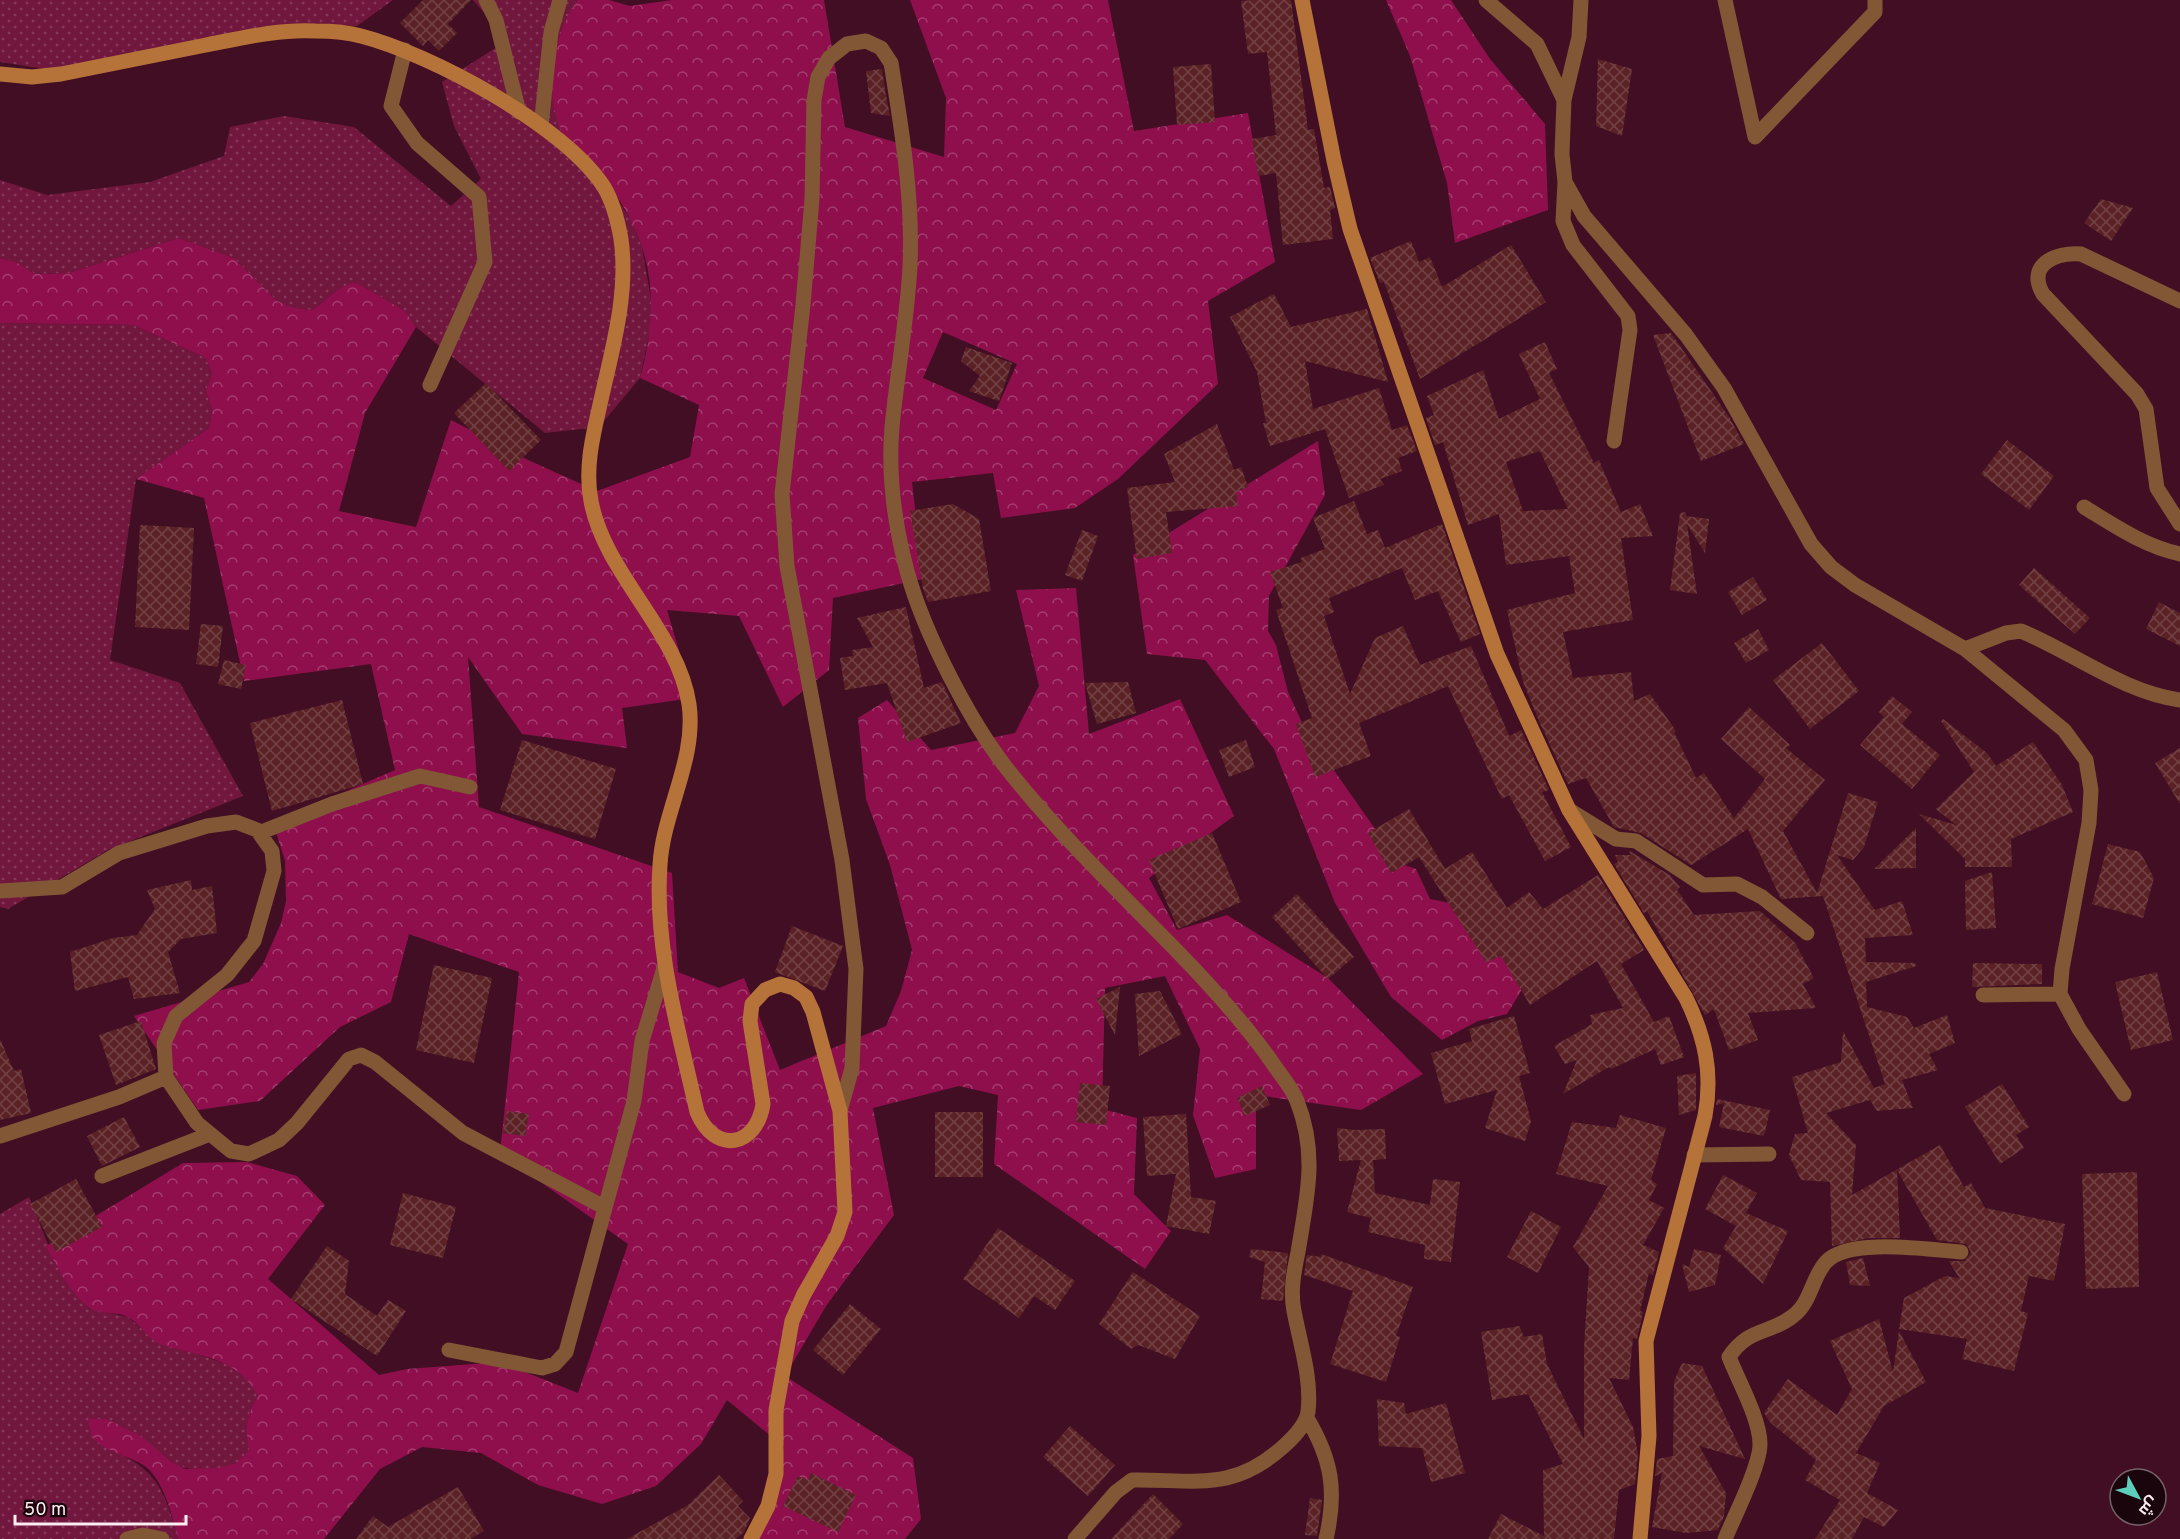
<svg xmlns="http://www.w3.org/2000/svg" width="2180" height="1539" font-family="Overpass,Cairo,sans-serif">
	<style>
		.grass { fill: url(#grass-dots) }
		.forest { fill: url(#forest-crowns); fill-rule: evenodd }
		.building { fill: url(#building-cross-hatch); fill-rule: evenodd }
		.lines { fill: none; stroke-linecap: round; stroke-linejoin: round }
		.street { stroke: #815735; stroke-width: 15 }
		.secondary { stroke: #b57339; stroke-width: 15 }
	</style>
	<defs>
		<pattern id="grass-dots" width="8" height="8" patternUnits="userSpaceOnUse" patternTransform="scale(1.5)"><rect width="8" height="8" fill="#71173e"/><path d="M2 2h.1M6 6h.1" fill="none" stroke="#86395a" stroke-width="1.8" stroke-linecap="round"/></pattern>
		<pattern id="forest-crowns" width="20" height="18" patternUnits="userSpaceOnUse" patternTransform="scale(1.5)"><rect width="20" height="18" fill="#8e0f4c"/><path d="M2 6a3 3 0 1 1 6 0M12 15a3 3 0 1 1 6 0" fill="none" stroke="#a43e6f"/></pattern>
		<pattern id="building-cross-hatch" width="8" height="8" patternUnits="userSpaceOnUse" patternTransform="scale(1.5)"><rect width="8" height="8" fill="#5a2225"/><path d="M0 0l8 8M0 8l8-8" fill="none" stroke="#734245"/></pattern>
	</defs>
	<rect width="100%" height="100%" fill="#420e23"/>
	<path class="grass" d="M0 0H393L357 26 316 24 51 70 0 62Z
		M473 0H578L559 38 607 183 632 222 642 247 651 299V326L640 378 599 427 545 433 416 327 405 311 356 282C334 288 330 298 312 310L293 308 277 301 234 258 179 238 69 273 35 274 16 262 0 258V180L47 195 150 182 224 156 230 127 284 116 354 127 451 206 481 179 454 126 442 82 508 40Z
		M0 323 133 325 206 358 212 374 206 391 212 410 209 428 136 479 110 660 180 683 243 796 108 850 8 909 0 907Z
		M29 1197 55 1262 76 1294 90 1309 128 1317 158 1343 178 1347 234 1367 250 1380 258 1396C246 1415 245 1428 250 1449 246 1453 242 1461 237 1463 220 1474 186 1472 170 1461 153 1450 143 1437 124 1429L110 1450C157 1467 166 1494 178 1539H0V1214Z"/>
	<path class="forest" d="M578 0H609L630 6 672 0H824L845 127 944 157 946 98 910 0H1108L1134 131 1248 113 1275 262 1208 301 1218 384 1118 479 1075 508 1001 518 993 473 912 482 923 579 833 598 829 670 783 707 739 616 667 610 693 698 622 708 627 748 522 734 468 657 479 807 672 873 678 972 719 988 744 978 780 1070 886 1026 901 991 912 950 890 865 866 799 858 718 887 700 931 750 1015 733 1039 686 1016 590 1076 588 1089 734 1180 699 1234 816 1149 878 1177 930 1227 915 1328 978 1423 1074 1361 1110 1256 1095V1169L1215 1178 1193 1115 1200 1049 1165 976 1105 988 1102 1109 1137 1118 1134 1194 1171 1231 1145 1269 994 1164 998 1095 959 1086 873 1108 894 1215 826 1306 785 1376 913 1458 921 1519 905 1539H754L784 1447 727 1400 701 1444 656 1486 602 1504 538 1485 481 1453 422 1447 380 1469 324 1539H178C172 1516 165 1483 146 1467 130 1455 105 1453 93 1437 90 1433 89 1424 88 1419H106L142 1437 170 1461 186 1469 219 1468 237 1463 249 1450C245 1428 246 1415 258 1396 237 1356 199 1357 160 1344 148 1339 140 1324 128 1317 117 1311 98 1315 88 1307 70 1292 57 1267 46 1246L183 1163 247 1162 297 1176 325 1205 268 1279 379 1375 407 1369 500 1362 578 1393 628 1244 500 1153 519 972 409 934 391 1002 340 1027 260 1101 198 1110 134 1016 249 982 263 964 281 923 286 901 285 861 273 823 395 770 371 664 244 681 204 498 136 479 209 428 212 410 206 391 212 374 206 358 133 325 0 323V258L16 262 35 274 69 273 179 238 234 258 277 301 294 308 312 310C330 298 334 288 356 282L405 311 416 327 365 413 339 511 416 527 451 420 528 460 597 491 690 457 699 405 640 378C655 325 657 271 631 221 625 208 616 194 606 183 596 172 582 163 573 151 541 109 548 41 578 0ZM943 332 1017 364 996 410 923 378Z
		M1386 0H1451L1490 59 1545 124 1548 210 1455 243 1447 183 1410 56Z
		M1318 441 1325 495 1269 596 1268 631 1276 645 1288 692 1305 729 1399 863 1416 869 1430 899 1471 907 1523 988 1507 1014 1478 1021 1442 1040 1391 997 1335 903 1274 749 1205 660 1147 654 1133 555Z"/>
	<path class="building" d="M423 0H471L448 24 457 33 439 51 428 40 423 46 400 23Z
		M1252 0H1291L1308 130 1314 129 1324 188 1330 187 1335 208 1330 210 1333 239 1283 245 1276 173 1258 176 1252 139 1276 135 1267 52 1248 54 1241 1Z
		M1598 59 1632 69 1622 136 1596 126Z
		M1211 64 1215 122 1177 125 1173 67Z
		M882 69 885 90 890 116 871 113 866 71Z
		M2101 199 2133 208 2111 241 2084 223Z
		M1411 241 1419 262 1430 257 1442 287 1511 245 1546 302 1420 379 1384 282 1380 283 1370 258Z
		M1274 294 1291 327 1367 309 1388 382 1305 361 1313 409 1379 388 1392 430 1407 425 1417 451 1398 458 1402 471 1380 479 1384 485 1349 498 1325 429 1270 446 1263 423H1266L1257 372 1230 317Z
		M1671 333 1729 417 1744 444 1701 461 1653 335Z
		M1545 342 1557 369 1549 373 1594 463 1599 460 1621 512 1640 504 1653 536 1621 538 1633 620 1563 632 1573 678 1631 672 1634 701 1650 694 1676 731 1674 732 1696 778 1704 773 1734 818 1765 779 1721 739 1749 707 1790 745 1786 748 1825 780 1783 831 1817 893 1848 793 1878 802 1864 847 1853 860 1837 855 1875 910 1902 901 1913 935 1865 938 1866 962 1915 963 1916 966 1866 982 1867 1007 1907 1017 1914 1028 1947 1015 1955 1043 1929 1054 1938 1070 1902 1080 1913 1108 1877 1111 1870 1100 1826 1113 1856 1145 1852 1195 1940 1145 1964 1187 1971 1183 1985 1208 2065 1224 2054 1281 2029 1276 2021 1311 2028 1313 2014 1371 1962 1359 1967 1339 1899 1329 1904 1298 1945 1276 1959 1278 1949 1261H1965L1971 1252 1966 1244 1937 1240 1897 1170 1900 1238H1869L1832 1246 1830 1182 1801 1180 1789 1155 1795 1134 1808 1133 1792 1077 1841 1062 1843 1031 1874 1088 1885 1084 1823 896 1781 899 1748 829 1691 865 1641 833 1614 827 1586 778 1568 784 1539 721 1523 682 1507 610 1575 593 1569 556 1506 565 1499 514 1468 525 1443 442 1435 445 1426 418 1434 415 1427 396 1483 370 1499 419 1540 399 1519 354ZM1540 451 1568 509 1523 511 1506 462Z
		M966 347 1012 363 999 401 969 391 980 376 961 361Z
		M486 383 541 440 509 471 454 413Z
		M1217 424 1234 470 1241 467 1248 487 1236 492 1238 506 1166 512 1172 553 1137 559 1127 488 1175 482 1164 454Z
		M2007 440 2054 476 2029 510 1981 474Z
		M1354 501 1367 534 1378 530 1385 548 1442 524 1480 634 1461 642 1438 591 1415 600 1402 568 1329 598 1334 612 1324 616 1350 694 1375 638 1403 626 1420 665 1471 646 1509 736 1521 730 1549 790 1542 792 1571 847 1545 861 1509 795 1502 799 1448 686 1359 723 1371 756 1315 777 1296 724 1312 718 1276 610 1283 608 1270 572 1302 562 1301 558 1325 549 1313 518Z
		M953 504 979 519 991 591 928 602 923 589 910 511Z
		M1686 512V516L1709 519 1705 553 1687 524 1697 594 1670 590 1680 513Z
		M140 525 194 528 189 630 135 627Z
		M1082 530 1098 536 1082 581 1065 575Z
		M2034 568 2090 618 2075 634 2019 585Z
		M1753 577 1767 600 1742 615 1728 592Z
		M2159 602 2180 613V646L2146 629Z
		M906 607 924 688 942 682 961 723 907 742 887 683 845 690 840 658 853 656 852 650 873 647 857 618Z
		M201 624 223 626 218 667 196 664Z
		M1758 629 1769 650 1746 663 1734 643Z
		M1822 643 1859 691 1810 729 1773 680Z
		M224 660 246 665 241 689 218 684Z
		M1128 682 1136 713 1097 724 1085 683Z
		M1892 696 1912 712 1902 724 1940 755 1912 789 1860 745 1884 717 1879 712Z
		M342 700 363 784 272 811 250 723Z
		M1943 719 1987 753 1996 766 2033 742 2062 785 2073 812 2011 839 2012 867H1965V859L1919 814 1956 825 1936 809 1974 772 1941 721Z
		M522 740 616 769 595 839 500 810Z
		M1246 740 1255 767 1229 777 1219 750Z
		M2180 748V804L2155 763Z
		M1409 809 1445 869 1472 852 1507 908 1529 892 1543 909 1598 875 1644 950 1621 964 1654 1022 1669 1016 1684 1057 1661 1065 1655 1049 1611 1069 1609 1067 1563 1094 1577 1060 1565 1064 1554 1046 1592 1024 1590 1015 1623 1008 1597 961 1530 1005 1501 956 1486 962 1419 857 1391 873 1368 833Z
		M1916 828V868L1874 869Z
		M1212 833 1241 902 1178 929 1149 860Z
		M2108 844 2140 852 2154 878 2143 918 2092 904Z
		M1628 850 1673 877 1672 878 1680 887 1677 890 1694 915 1760 911 1795 943 1814 978 1803 984 1816 1008 1748 1013 1758 1040 1729 1050 1714 1009 1705 1015 1647 911 1644 913 1614 864 1618 862 1615 855H1631Z
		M1992 872 1996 928 1966 930 1965 881Z
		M191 880 192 890 212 886 217 933 181 939 168 952 180 993 134 999 128 977 75 991 70 952 113 938 137 935 155 909 147 890Z
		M1297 894 1354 957 1328 979 1272 917Z
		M792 926 843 946 825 991 775 972Z
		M1973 963 2042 964V984L1972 987Z
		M434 965 492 978 474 1063 416 1050Z
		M2157 972 2173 1040 2131 1050 2115 982Z
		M1120 987 1115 1035 1096 999Z
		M1160 991 1182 1034 1139 1056 1135 994Z
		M1514 1016 1530 1073 1519 1076 1531 1121 1525 1141 1485 1128 1497 1090 1445 1104 1431 1053 1472 1041 1469 1029Z
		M141 1021 156 1069 116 1085 99 1035Z
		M0 1039 14 1071 21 1069 31 1113 0 1120Z
		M1696 1073V1110L1679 1115 1677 1076Z
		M1080 1083 1110 1086 1106 1125 1076 1122Z
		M2002 1084 2029 1127 2016 1135 2024 1148 2000 1164 1965 1107Z
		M1262 1086 1270 1105 1245 1116 1237 1098Z
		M1717 1099 1770 1110 1764 1136 1719 1127 1724 1103 1716 1105Z
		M507 1111 529 1114 525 1136 503 1133Z
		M935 1112H983V1177H935Z
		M1186 1114 1191 1197 1216 1201 1209 1234 1166 1226 1176 1174 1147 1176 1143 1117Z
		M1620 1115 1666 1128 1651 1180 1657 1184 1649 1200 1664 1208 1643 1245 1659 1252 1653 1275 1649 1273 1640 1311 1643 1312 1637 1339 1633 1338 1629 1380 1609 1378 1633 1427 1638 1455 1635 1484 1619 1490 1614 1539H1488L1501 1514 1544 1536 1543 1470 1563 1464 1528 1394 1492 1400 1481 1332 1519 1326 1524 1337 1542 1334 1547 1364 1584 1439V1347L1589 1267 1573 1247 1608 1186 1556 1174 1572 1122 1616 1128Z
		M124 1117 140 1147 102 1166 87 1136Z
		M1337 1128 1355 1130 1385 1129 1386 1159 1373 1160 1375 1193 1430 1205 1433 1179 1460 1182 1451 1262 1424 1259 1425 1245 1368 1232 1371 1218 1347 1212 1361 1160 1339 1161Z
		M2137 1172 2139 1287 2086 1289 2082 1174Z
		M1723 1175 1757 1193 1746 1213 1788 1231 1763 1284 1723 1248 1736 1226 1705 1209Z
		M76 1179 102 1227 56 1252 30 1204Z
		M403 1193 456 1207 443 1258 390 1245Z
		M1531 1211 1561 1227 1538 1273 1507 1257Z
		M998 1228 1075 1281 1055 1310 1034 1296 1019 1318 963 1279Z
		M327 1246 349 1261 345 1294 377 1316 388 1300 406 1311 377 1356 291 1299Z
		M1251 1249 1288 1253 1283 1301 1261 1299 1265 1262 1249 1257Z
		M1694 1249 1721 1255 1715 1285 1689 1292 1682 1264 1689 1267Z
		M1321 1254 1413 1287 1396 1336 1400 1337 1386 1382 1330 1364 1353 1291 1304 1275 1307 1255 1321 1257Z
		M1863 1258 1870 1286 1850 1285 1846 1262Z
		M1133 1272 1200 1316 1175 1359 1138 1345 1131 1349 1099 1324Z
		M850 1304 881 1329 843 1375 813 1350Z
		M1879 1319 1893 1372 1899 1331 1926 1382 1884 1406 1856 1453 1880 1463 1867 1493 1898 1510 1884 1527 1864 1517 1852 1539H1815L1840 1500 1805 1480 1816 1460 1771 1423 1764 1413 1788 1379 1837 1415 1852 1389 1830 1341Z
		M1682 1363 1702 1366 1745 1459 1699 1446 1726 1493 1724 1516 1718 1530 1686 1533 1652 1527 1662 1473 1655 1476 1657 1459 1673 1456 1674 1381Z
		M1377 1399 1404 1403 1406 1414 1446 1403 1465 1473 1431 1482 1422 1448 1379 1446Z
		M1070 1426 1115 1465 1088 1496 1043 1457Z
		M811 1473 856 1495 838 1532 783 1506 798 1476 808 1480Z
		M719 1475 743 1501 738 1506 750 1518 744 1532 736 1539H627L688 1505Z
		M458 1487 484 1531 470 1539H356L373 1516 388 1527Z
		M1153 1494 1183 1524 1169 1539H1111Z
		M1310 1498 1322 1500 1317 1536 1305 1535Z"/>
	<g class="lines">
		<path class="street" d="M486 0 496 20 519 112
			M1486 0 1537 44 1564 100 1562 154 1565 182 1584 216 1686 335 1724 388 1811 544 1831 567 1855 585 1965 649 2064 730 2086 760 2091 790 2089 823 2062 969 2060 994 2079 1029 2124 1094
			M1725 0 1755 137 1875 12V0
			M405 50 391 106 417 143 479 197 485 262 430 385
			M1564 100 1579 37 1581 0
			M541 126 551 32 560 0
			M1565 182 1563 221 1573 245 1628 316 1630 330 1614 441
			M2180 301 2081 254C2055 252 2026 265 2043 294L2137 394 2146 409 2157 488 2180 524
			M2084 507C2115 526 2144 546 2180 554
			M1965 649 2006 633 2021 631C2074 653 2123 692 2180 700
			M1569 810 1616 839 1636 841 1703 885 1737 884 1762 897 1807 933
			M259 833 332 804 420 776 470 787
			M0 891 62 887 119 853 207 826 236 822 257 830 272 851 274 871 254 941 227 975 176 1016 164 1043 166 1077 197 1123 231 1151 249 1154 279 1140 297 1123 349 1059 361 1055 375 1062 463 1133 604 1207
			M1983 995 2060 994
			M840 1111 852 1068 856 969 842 860 787 566 782 494 803 305 812 199 814 100 818 77 829 58 847 44 866 41 881 48 891 63C902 131 913 197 910 267 907 321 897 374 892 427 888 474 895 526 907 571 924 633 971 725 1012 775 1062 837 1119 892 1175 949 1211 986 1245 1023 1274 1065 1282 1077 1292 1088 1297 1101 1318 1154 1307 1197 1298 1252 1294 1271 1290 1291 1294 1311 1300 1343 1312 1379 1308 1412 1306 1424 1294 1437 1284 1446 1232 1493 1195 1479 1132 1480L1116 1492 1075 1539
			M0 1136 119 1097 166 1077
			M1694 1155 1769 1154
			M102 1176 210 1134
			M449 1350 542 1368 555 1364 566 1352 634 1101 642 1041 664 968
			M1307 1418C1332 1460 1337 1491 1326 1539
			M127 1539 143 1535 162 1539
			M1725 1539C1734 1517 1760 1466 1760 1444 1760 1419 1738 1380 1729 1357 1749 1327 1769 1335 1793 1316 1811 1303 1812 1277 1826 1262 1848 1237 1930 1250 1961 1252"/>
		<path class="secondary" d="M1302 0 1334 161 1350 229 1497 654 1569 810 1686 998C1705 1037 1713 1072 1705 1116L1646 1341 1649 1436 1640 1539
			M0 74 32 77 61 74C109 64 158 55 206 45 242 38 279 29 315 31 330 31 347 32 361 36 431 54 565 126 604 187 613 202 618 222 621 239 629 296 611 353 599 409 592 439 585 470 591 501 604 573 678 631 689 704 697 759 663 811 660 865 654 949 679 1031 697 1112 715 1156 757 1146 763 1104L750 1021 752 1004 765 990 780 984 794 988 806 997 813 1012 840 1111 845 1212 837 1236 803 1296 792 1321 776 1410V1474L768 1506 751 1539"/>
	</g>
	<g transform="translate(2138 1497) rotate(131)"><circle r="28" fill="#1b050d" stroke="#756168" stroke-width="1.5"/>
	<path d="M0-4.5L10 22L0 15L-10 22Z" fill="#5dceb9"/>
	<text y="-9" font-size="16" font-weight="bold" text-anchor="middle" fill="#fbecf0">ش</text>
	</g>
	<path d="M15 1515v9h171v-9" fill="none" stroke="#fbecf0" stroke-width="3"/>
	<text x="24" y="1515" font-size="18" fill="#fbecf0" stroke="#1b050d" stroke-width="4.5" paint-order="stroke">50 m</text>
</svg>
